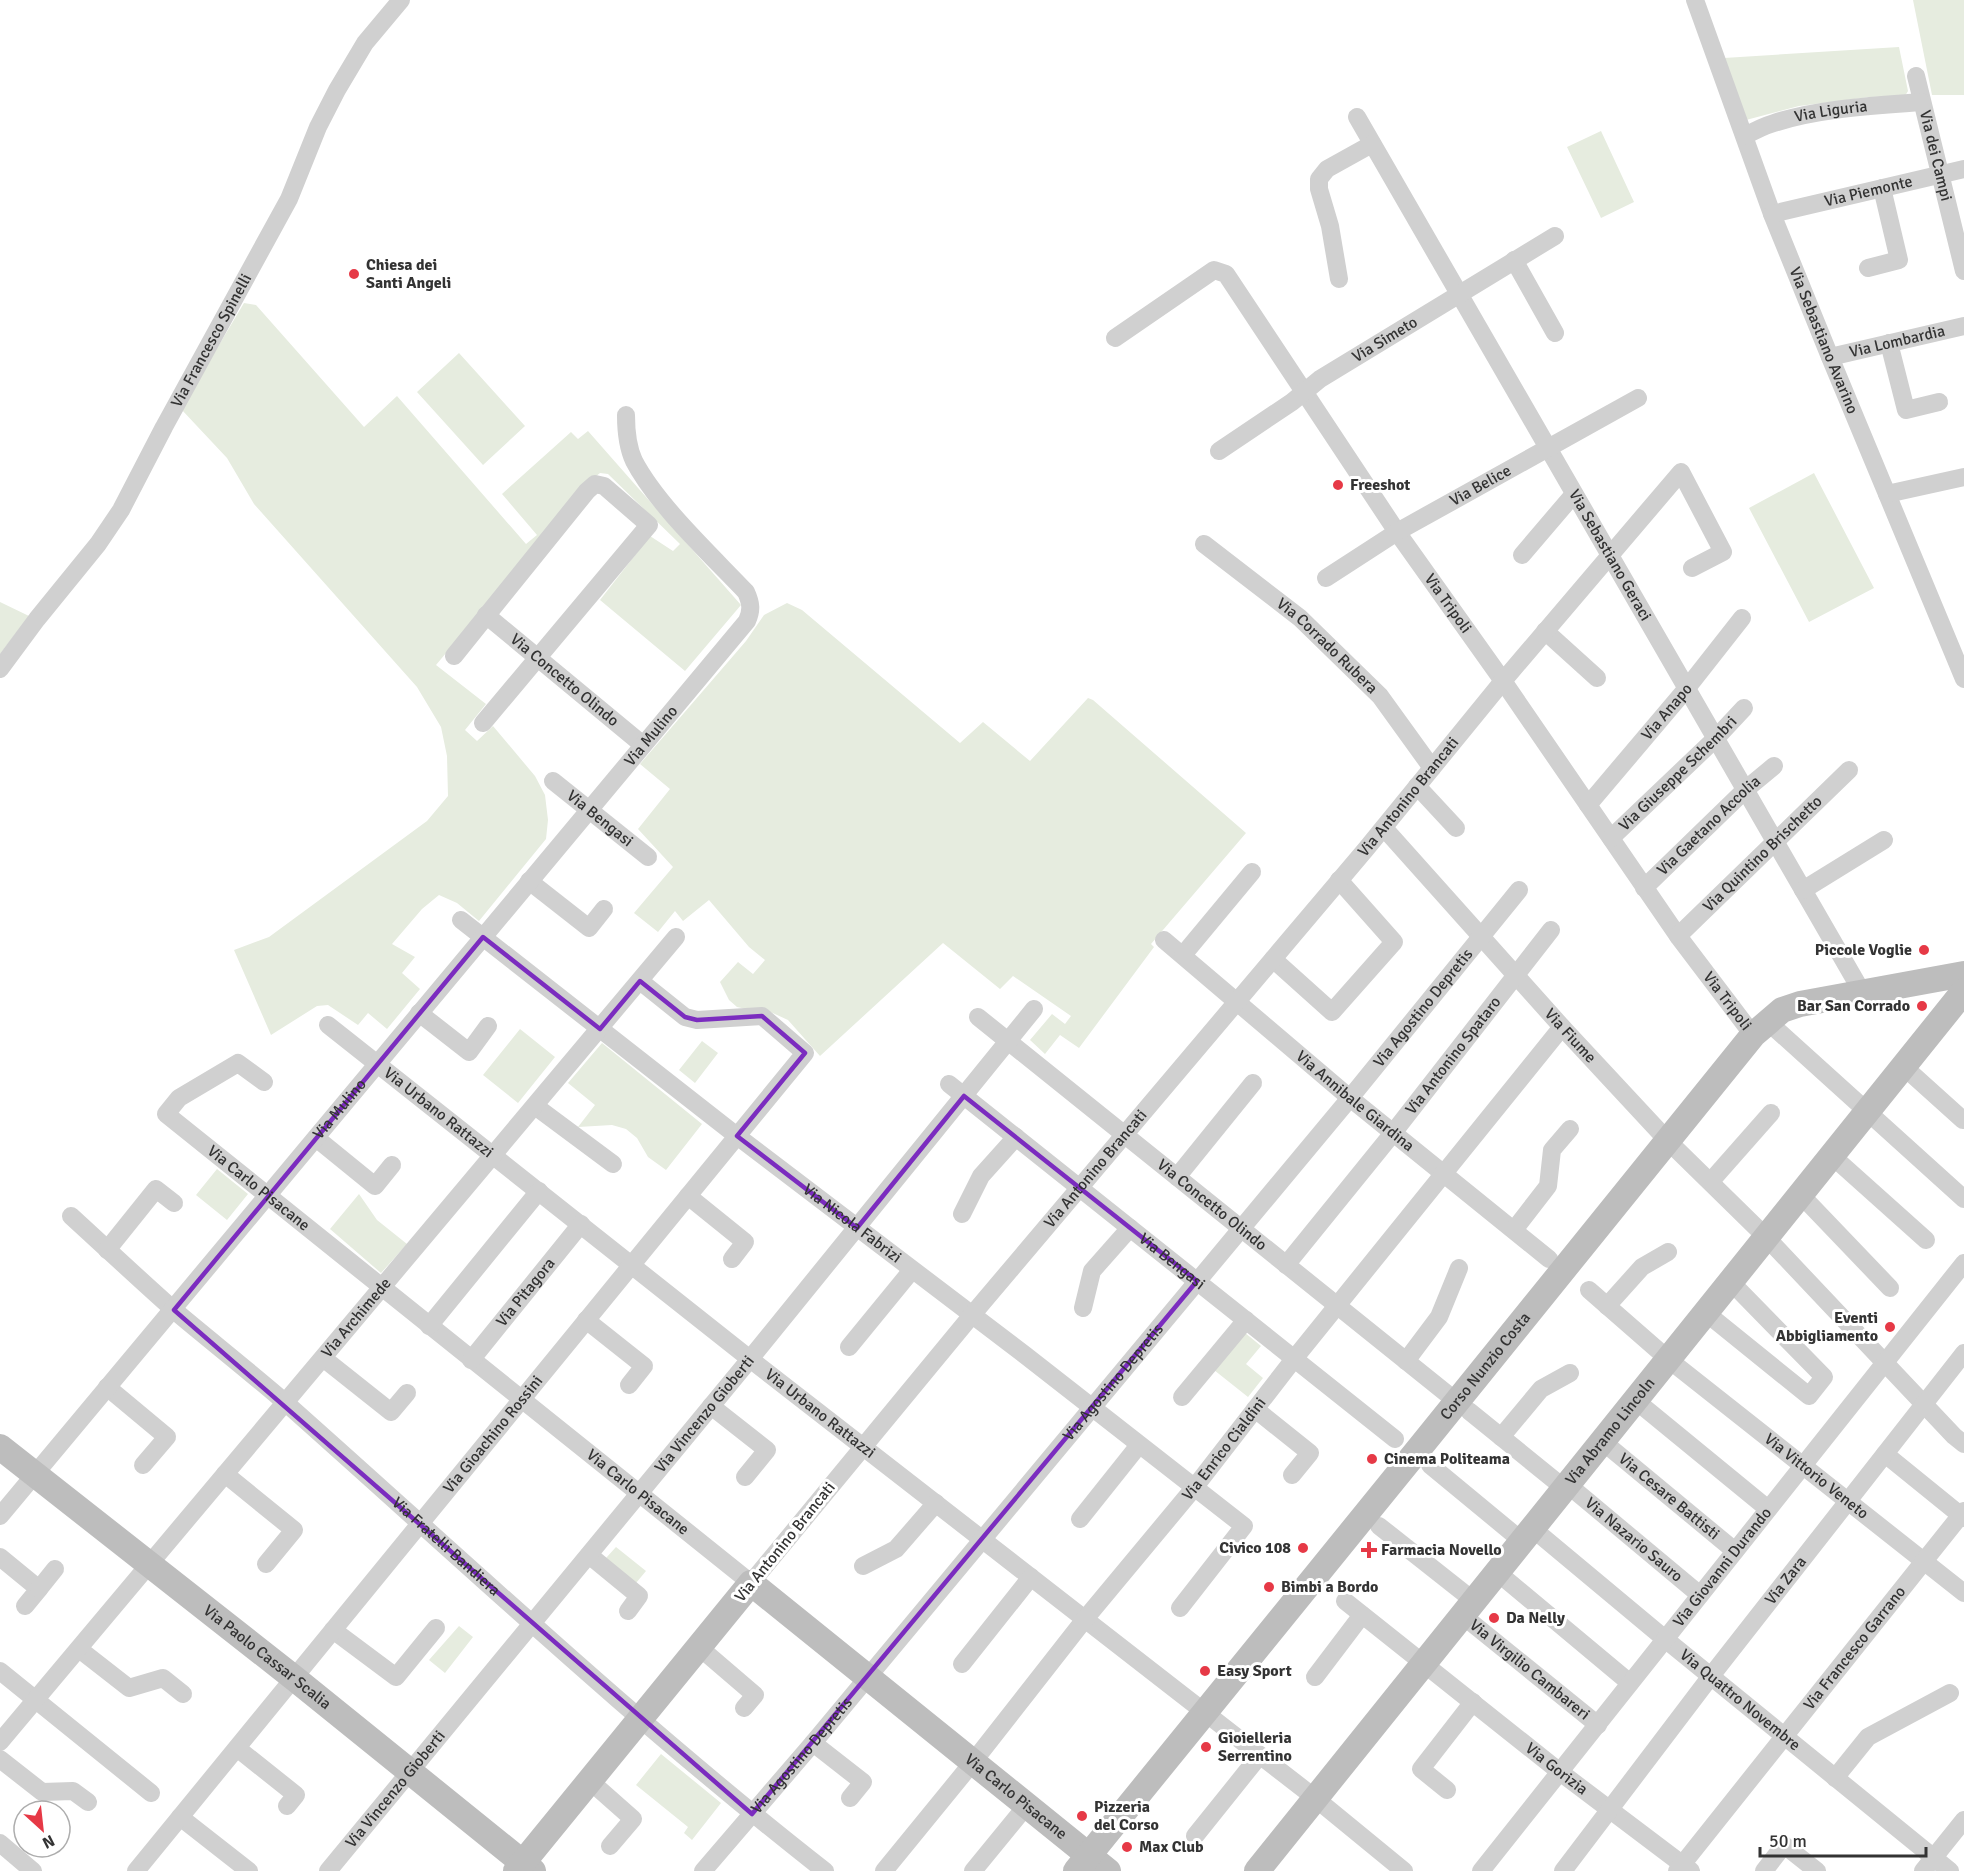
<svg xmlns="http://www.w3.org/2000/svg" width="1964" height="1871" font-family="Signika,sans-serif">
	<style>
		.green { fill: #e6ecdf }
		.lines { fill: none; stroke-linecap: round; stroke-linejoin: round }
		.street { stroke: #d0d0d0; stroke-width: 18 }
		.secondary { stroke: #bdbdbd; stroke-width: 26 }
		.marked { fill: none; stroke: #7b2cbf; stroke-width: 4.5; stroke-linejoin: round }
		.poi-dot { fill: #e63946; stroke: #fff; stroke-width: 2 }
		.labels { text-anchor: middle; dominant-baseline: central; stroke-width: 6; stroke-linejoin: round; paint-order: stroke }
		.street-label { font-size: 16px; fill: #333; stroke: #fff }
		.poi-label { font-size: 16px; font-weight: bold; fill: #333; stroke: #fff; text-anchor: start }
	</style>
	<rect width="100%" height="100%" fill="#fff"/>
	<path class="green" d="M1913 0H1964V95H1932Z
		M1899 47 1908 91 1905 96 1870 97 1799 106 1746 120 1724 58Z
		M1601 131 1634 202 1601 218 1567 147Z
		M244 303 256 305 364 427 397 396 526 544 537 535 502 494 571 432 578 439 588 431 741 605 685 671 600 600 650 536 673 551 680 544 608 474 600 473 589 482 436 665 486 704 465 730 477 741 493 726 535 776 545 795 548 820 546 839 479 921 457 903 439 895 422 909 392 944 415 957 402 973 420 989 387 1029 368 1013 358 1025 328 1005 317 1006 271 1035 234 950 269 937 427 821 448 796 447 756 441 727 417 687 254 504 227 458 181 409Z
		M459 353 525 426 483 465 417 392Z
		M1814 473 1874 588 1809 622 1749 508Z
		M0 602 29 616 0 654Z
		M787 603 802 610 960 743 983 722 1030 761 1088 698 1093 700 1246 833 1151 944 1154 947 1079 1048 1060 1035 1045 1054 1030 1040 1052 1014 1065 1024 1071 1016 1013 976 1000 989 943 943 820 1056 788 1020 764 1009 751 1010 737 1007 729 1000 720 982 738 962 753 974 765 960 749 947 709 900 683 921 675 911 658 932 634 913 673 867 638 829 670 789 640 764 746 641 764 615Z
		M520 1029 555 1057 518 1103 483 1075Z
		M702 1041 718 1053 695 1083 679 1070Z
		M602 1043 702 1124 666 1170 648 1157 637 1138 626 1129 612 1125 578 1127 595 1105 568 1083Z
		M217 1169 248 1194 227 1220 196 1195Z
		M359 1194 377 1220 407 1244 381 1273 330 1229Z
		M1244 1332 1261 1346 1246 1364 1263 1378 1248 1397 1214 1370Z
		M616 1547 646 1571 636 1583 606 1558Z
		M459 1626 473 1637 445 1673 429 1660Z
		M661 1754 721 1803 692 1840 684 1833 688 1827 636 1785Z"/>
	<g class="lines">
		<g class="street">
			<path id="s1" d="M1695 0 1772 214 1830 357 1964 679"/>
			<path id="s2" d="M1916 76 1964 271"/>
			<path id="s3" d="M1357 117 1862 992"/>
			<path id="s4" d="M1745 136C1754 131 1764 126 1774 123 1820 108 1874 106 1921 102"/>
			<path id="s5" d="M1772 214 1964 169"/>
			<path d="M1514 260 1555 333"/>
			<path d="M1868 268 1899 260 1882 188"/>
			<path d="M1339 279 1330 226 1319 189V179L1327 169 1372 144"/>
			<path id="s6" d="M1115 338 1214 270 1226 274 1397 532 1503 681 1678 936 1753 1035"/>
			<path d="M1889 343 1906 410 1939 402"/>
			<path id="s7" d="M1830 357 1964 326"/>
			<path id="s8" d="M1219 451 1292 402 1320 379 1555 236"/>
			<path d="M1887 494 1964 477"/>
			<path id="s9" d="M1204 544 1300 618 1380 696 1432 768"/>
			<path d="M1522 555 1574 494"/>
			<path id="s10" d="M1326 578 1397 532 1638 398"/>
			<path id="s11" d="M486 615 643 745"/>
			<path d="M1545 631 1597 678"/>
			<path d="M454 656 587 491 595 484 604 486 649 525 483 723"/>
			<path id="s12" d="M0 669 37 619 98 544 121 510 164 427 289 199 318 127 337 90 365 43 401 0"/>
			<path id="s13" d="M553 781 648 857"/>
			<path d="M1417 786 1456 828"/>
			<path id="s14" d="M1588 805 1687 688 1742 618"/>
			<path id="s15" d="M1384 828 1562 1027 1668 1141 1766 1237 1954 1436 1964 1444"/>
			<path id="s16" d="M1611 838 1716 738 1744 708"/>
			<path d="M529 881 589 928 604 909"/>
			<path id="s17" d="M1644 888 1745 790 1774 766"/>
			<path d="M1803 890 1884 840"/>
			<path id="s18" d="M461 920 737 1136 1025 1355 1244 1526 1180 1608"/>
			<path id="s19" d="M1678 936 1849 770"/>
			<path id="s20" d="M1164 940 1350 1098 1549 1259"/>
			<path d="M1183 955 1252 872"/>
			<path d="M1273 959 1332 1012 1394 942 1339 880"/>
			<path d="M419 1013 469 1052 488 1026"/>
			<path id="s21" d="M978 1017 1446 1393"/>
			<path d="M1767 1021 1964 1199"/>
			<path id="s22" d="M328 1025 750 1359 1315 1798 1404 1871"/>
			<path d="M1903 1066 1963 1120 1964 1119"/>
			<path id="s23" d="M264 1082 238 1063 179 1098 166 1114 751 1583 972 1315 1366 849 1503 681 1681 472 1723 552 1692 568"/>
			<path id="s24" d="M949 1084 1395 1439"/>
			<path d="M535 1106 613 1164"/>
			<path d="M316 1138 375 1186 392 1165"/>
			<path d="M1831 1155 1926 1240"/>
			<path d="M1177 1177 1253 1083"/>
			<path d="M1711 1181 1771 1113"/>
			<path d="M1800 1194 1890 1288"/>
			<path d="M688 1196 745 1242 732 1259"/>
			<path d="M962 1214 981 1176 1016 1137"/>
			<path id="s25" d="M71 1216C106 1248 140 1280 175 1311 212 1342 250 1372 287 1404 465 1562 638 1725 825 1871"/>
			<path d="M1514 1230 1548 1186 1552 1150 1570 1129"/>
			<path d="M107 1250 156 1189 174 1203"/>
			<path id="s26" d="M1286 1265 1393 1133 1551 930"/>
			<path id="s27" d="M1589 1290 1668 1359 1964 1593"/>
			<path d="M1607 1306 1642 1267 1668 1252"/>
			<path d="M1083 1308 1092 1271 1130 1228"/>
			<path d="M1705 1312 1809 1396 1824 1377 1730 1281"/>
			<path d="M586 1320 644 1366 629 1385"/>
			<path d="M429 1326 539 1191"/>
			<path d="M849 1347 912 1270"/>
			<path d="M323 1358 391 1412 407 1393"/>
			<path id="s28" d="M471 1360 581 1224"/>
			<path d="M1406 1361 1439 1317 1459 1268"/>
			<path d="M107 1387 167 1437 143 1465"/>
			<path d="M1182 1397 1246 1320"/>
			<path d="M1635 1400 1768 1509"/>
			<path d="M711 1406 767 1450 745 1477"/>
			<path d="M1255 1409 1310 1453 1292 1475"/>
			<path d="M1469 1411 1564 1488"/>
			<path d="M1501 1437 1541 1389 1570 1373"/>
			<path id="s29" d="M1602 1441 1735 1551"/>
			<path d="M1885 1454 1964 1518"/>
			<path d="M1430 1465 1522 1541"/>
			<path d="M225 1474 294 1530 266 1564"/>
			<path id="s30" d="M1567 1484 1700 1595"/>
			<path id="s31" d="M0 1516 747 621C752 610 751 603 746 592 711 555 657 505 634 461 627 446 626 431 626 415"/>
			<path d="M1080 1519 1139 1445"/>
			<path d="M1379 1526 1474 1601"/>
			<path id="s32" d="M1532 1528 1665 1639 1950 1871"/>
			<path d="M589 1555 639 1596 628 1611"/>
			<path d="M0 1557 39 1589 25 1606"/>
			<path d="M863 1566 896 1549 936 1503"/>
			<path d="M1497 1572 1630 1683"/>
			<path d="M39 1589 55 1569"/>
			<path id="s33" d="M1345 1601 1560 1772 1691 1871"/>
			<path id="s34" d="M1462 1615 1598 1725"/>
			<path d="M333 1630 396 1677 436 1628"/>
			<path d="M699 1647 755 1695 744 1708"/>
			<path d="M79 1649 129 1688 163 1678 183 1694"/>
			<path d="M962 1664 1031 1577"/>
			<path d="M0 1671 151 1793"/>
			<path d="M1315 1677 1362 1615"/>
			<path id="s35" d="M0 1742 676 937"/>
			<path d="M813 1743 863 1782 850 1798"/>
			<path d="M237 1748 296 1795 287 1806"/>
			<path d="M0 1759 42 1792 73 1791 88 1802"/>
			<path d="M1835 1778 1868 1737 1950 1693"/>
			<path d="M590 1781 633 1819 610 1846"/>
			<path d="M1447 1790 1421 1769 1473 1702"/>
			<path d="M180 1817 249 1871"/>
			<path d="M1195 1836 1260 1755"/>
			<path d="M0 1843 33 1871"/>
			<path id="s36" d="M136 1871 805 1053 762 1016 697 1020 685 1017 640 981"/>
			<path id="s37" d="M328 1871 750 1359 1034 1009"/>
			<path id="s38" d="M703 1871 813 1743 1350 1098 1519 890"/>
			<path id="s39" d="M884 1871 973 1762 1085 1619 1194 1488 1294 1359 1562 1027"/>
			<path d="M973 1871 1027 1805"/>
			<path id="s40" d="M1481 1871 1964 1263"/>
			<path id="s41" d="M1563 1871 1711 1676 1964 1353"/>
			<path id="s42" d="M1677 1871 1964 1511"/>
			<path d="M1764 1871 1784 1845 1817 1871"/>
			<path d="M1923 1871 1964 1820"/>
		</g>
		<g class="secondary">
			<path id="s43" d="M0 1447 294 1678 533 1871"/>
			<path id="s44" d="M516 1871 751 1583 1108 1871"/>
			<path id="s45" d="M1076 1871 1421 1446 1753 1035 1782 1010 1800 1004 1964 974"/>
			<path id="s46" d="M1257 1871 1964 991"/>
		</g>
	</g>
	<path class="marked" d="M483 937 600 1029 640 981 685 1017 697 1020 762 1016 805 1053 737 1136 857 1228 964 1096 1197 1281 752 1814 174 1310Z"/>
	<g class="poi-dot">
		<circle cx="354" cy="274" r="6"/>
		<circle cx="1338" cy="485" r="6"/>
		<circle cx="1924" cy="950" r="6"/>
		<circle cx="1922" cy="1006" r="6"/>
		<circle cx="1890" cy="1327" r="6"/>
		<circle cx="1372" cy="1459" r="6"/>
		<circle cx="1303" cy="1548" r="6"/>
		<path d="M1366 1541h6v6h6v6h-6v6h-6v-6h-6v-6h6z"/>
		<circle cx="1269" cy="1587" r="6"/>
		<circle cx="1494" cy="1618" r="6"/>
		<circle cx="1205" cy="1671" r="6"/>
		<circle cx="1206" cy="1747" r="6"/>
		<circle cx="1082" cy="1816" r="6"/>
		<circle cx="1127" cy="1847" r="6"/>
	</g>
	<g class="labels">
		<g class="street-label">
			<text stroke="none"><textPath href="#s4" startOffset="90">Via Liguria</textPath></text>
			<text stroke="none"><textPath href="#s2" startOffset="82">Via dei Campi</textPath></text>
			<text stroke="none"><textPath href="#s5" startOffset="99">Via Piemonte</textPath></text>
			<text stroke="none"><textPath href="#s8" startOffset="200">Via Simeto</textPath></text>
			<text stroke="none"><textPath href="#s12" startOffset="392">Via Francesco Spinelli</textPath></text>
			<text stroke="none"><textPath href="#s1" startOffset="364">Via Sebastiano Avarino</textPath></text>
			<text stroke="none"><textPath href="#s7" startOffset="69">Via Lombardia</textPath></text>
			<text stroke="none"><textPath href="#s10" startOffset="180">Via Belice</textPath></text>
			<text stroke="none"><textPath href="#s3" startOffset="506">Via Sebastiano Geraci</textPath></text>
			<text stroke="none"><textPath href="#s6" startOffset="530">Via Tripoli</textPath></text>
			<text stroke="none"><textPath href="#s9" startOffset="160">Via Corrado Rubera</textPath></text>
			<text stroke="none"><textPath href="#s11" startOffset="102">Via Concetto Olindo</textPath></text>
			<text stroke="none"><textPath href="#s14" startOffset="122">Via Anapo</textPath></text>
			<text stroke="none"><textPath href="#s31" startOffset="1016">Via Mulino</textPath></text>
			<text stroke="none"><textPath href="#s16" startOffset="93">Via Giuseppe Schembri</textPath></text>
			<text stroke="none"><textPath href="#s23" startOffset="1896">Via Antonino Brancati</textPath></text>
			<text stroke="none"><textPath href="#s13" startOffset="60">Via Bengasi</textPath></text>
			<text stroke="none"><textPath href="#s17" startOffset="90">Via Gaetano Accolia</textPath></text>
			<text stroke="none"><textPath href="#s19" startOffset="118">Via Quintino Brischetto</textPath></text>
			<text stroke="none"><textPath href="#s6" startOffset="1016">Via Tripoli</textPath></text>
			<text stroke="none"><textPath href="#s38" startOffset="1124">Via Agostino Depretis</textPath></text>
			<text stroke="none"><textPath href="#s15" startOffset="279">Via Fiume</textPath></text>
			<text stroke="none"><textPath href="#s26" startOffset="268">Via Antonino Spataro</textPath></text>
			<text stroke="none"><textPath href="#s20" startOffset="250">Via Annibale Giardina</textPath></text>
			<text stroke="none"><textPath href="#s31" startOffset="530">Via Mulino</textPath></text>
			<text stroke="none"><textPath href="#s22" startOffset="141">Via Urbano Rattazzi</textPath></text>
			<text stroke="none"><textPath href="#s23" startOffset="1410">Via Antonino Brancati</textPath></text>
			<text stroke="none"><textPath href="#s23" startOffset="240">Via Carlo Pisacane</textPath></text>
			<text stroke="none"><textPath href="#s21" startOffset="300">Via Concetto Olindo</textPath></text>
			<text stroke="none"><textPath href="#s18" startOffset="495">Via Nicola Fabrizi</textPath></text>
			<text stroke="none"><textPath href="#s24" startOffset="285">Via Bengasi</textPath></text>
			<text stroke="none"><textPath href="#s28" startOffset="87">Via Pitagora</textPath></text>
			<text stroke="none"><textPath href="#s35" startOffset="554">Via Archimede</textPath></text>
			<text stroke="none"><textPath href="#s45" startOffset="650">Corso Nunzio Costa</textPath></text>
			<text stroke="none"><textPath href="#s38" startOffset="638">Via Agostino Depretis</textPath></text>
			<text stroke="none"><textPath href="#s37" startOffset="592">Via Vincenzo Gioberti</textPath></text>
			<text stroke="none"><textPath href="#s22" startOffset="627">Via Urbano Rattazzi</textPath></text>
			<text stroke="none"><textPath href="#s46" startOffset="564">Via Abramo Lincoln</textPath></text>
			<text stroke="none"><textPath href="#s36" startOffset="564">Via Gioachino Rossini</textPath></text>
			<text stroke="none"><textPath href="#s39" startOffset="542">Via Enrico Cialdini</textPath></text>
			<text stroke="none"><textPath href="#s27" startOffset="294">Via Vittorio Veneto</textPath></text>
			<text stroke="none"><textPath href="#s23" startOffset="726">Via Carlo Pisacane</textPath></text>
			<text stroke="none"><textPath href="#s29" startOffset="87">Via Cesare Battisti</textPath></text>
			<text stroke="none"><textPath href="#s30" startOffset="87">Via Nazario Sauro</textPath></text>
			<text transform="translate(785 1542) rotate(-51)">Via Antonino Brancati</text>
			<text stroke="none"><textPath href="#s25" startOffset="500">Via Fratelli Bandiera</textPath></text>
			<text stroke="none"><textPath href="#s40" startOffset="388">Via Giovanni Durando</textPath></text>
			<text stroke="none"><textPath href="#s41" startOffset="366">Via Zara</textPath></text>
			<text stroke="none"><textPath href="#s42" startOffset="285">Via Francesco Garrano</textPath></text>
			<text stroke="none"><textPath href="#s43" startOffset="340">Via Paolo Cassar Scalia</textPath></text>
			<text stroke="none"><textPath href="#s34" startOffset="87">Via Virgilio Cambareri</textPath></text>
			<text stroke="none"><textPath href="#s32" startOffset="270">Via Quattro Novembre</textPath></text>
			<text stroke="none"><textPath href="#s38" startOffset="152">Via Agostino Depretis</textPath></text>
			<text stroke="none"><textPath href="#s33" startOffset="270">Via Gorizia</textPath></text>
			<text stroke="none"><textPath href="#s37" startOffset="106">Via Vincenzo Gioberti</textPath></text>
			<text stroke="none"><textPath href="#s44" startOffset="712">Via Carlo Pisacane</textPath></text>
		</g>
		<g class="poi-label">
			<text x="366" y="265">Chiesa dei<tspan x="366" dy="18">Santi Angeli</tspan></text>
			<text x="1350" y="485">Freeshot</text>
			<text x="1912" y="950" text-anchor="end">Piccole Voglie</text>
			<text x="1910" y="1006" text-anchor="end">Bar San Corrado</text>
			<text x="1878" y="1318" text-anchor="end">Eventi<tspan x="1878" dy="18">Abbigliamento</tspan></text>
			<text x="1384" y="1459">Cinema Politeama</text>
			<text x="1291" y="1548" text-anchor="end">Civico 108</text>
			<text x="1381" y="1550">Farmacia Novello</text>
			<text x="1281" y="1587">Bimbi a Bordo</text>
			<text x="1506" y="1618">Da Nelly</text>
			<text x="1217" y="1671">Easy Sport</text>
			<text x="1218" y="1738">Gioielleria<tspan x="1218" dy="18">Serrentino</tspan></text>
			<text x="1094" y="1807">Pizzeria<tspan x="1094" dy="18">del Corso</tspan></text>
			<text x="1139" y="1847">Max Club</text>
		</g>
	</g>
	<g transform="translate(42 1829) rotate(153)"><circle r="28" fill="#ffffff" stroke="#adadad" stroke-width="1.5"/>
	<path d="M0-4.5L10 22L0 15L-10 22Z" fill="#e63946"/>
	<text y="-9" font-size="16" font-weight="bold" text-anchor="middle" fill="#333333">N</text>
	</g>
	<path d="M1760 1847v9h166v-9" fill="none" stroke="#333333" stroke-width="3"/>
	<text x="1769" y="1847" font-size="18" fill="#333333" stroke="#ffffff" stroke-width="4.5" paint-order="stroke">50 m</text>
</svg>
